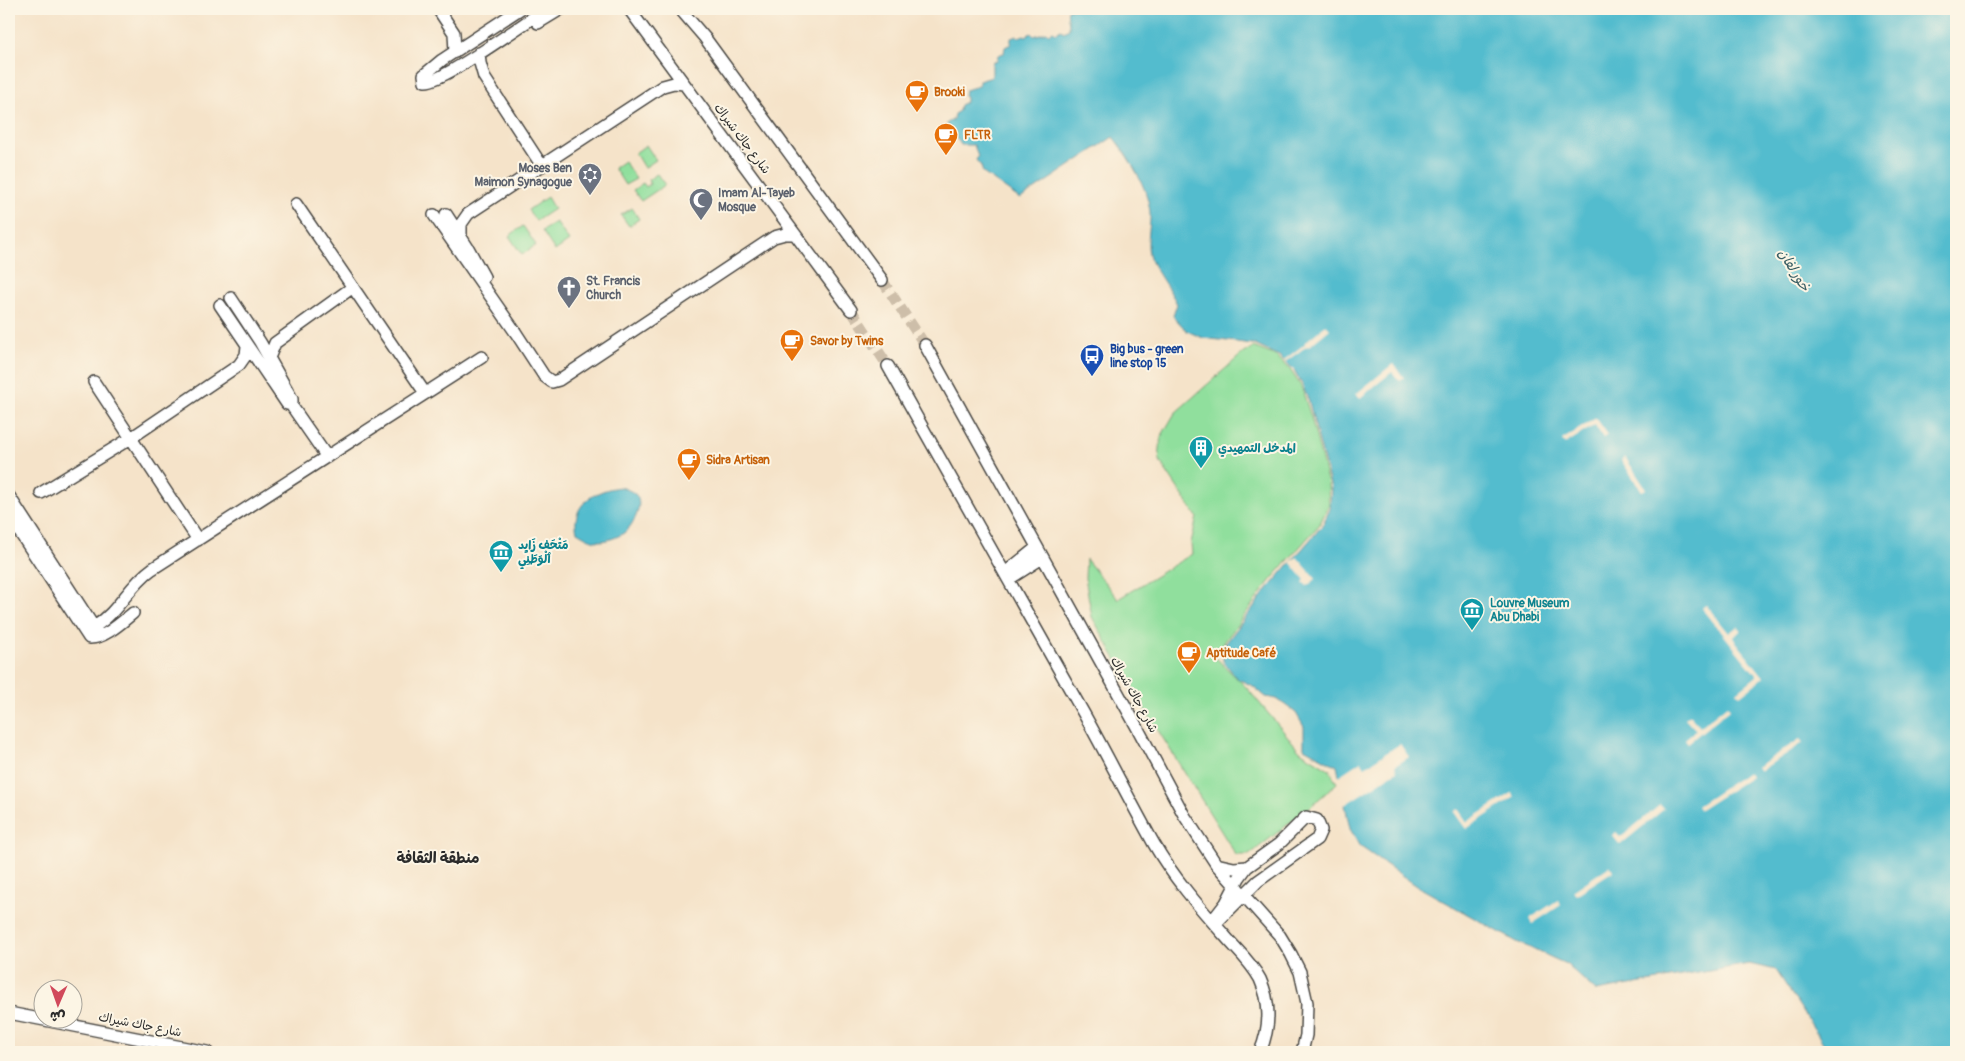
<svg xmlns="http://www.w3.org/2000/svg" width="1965" height="1061" font-family="Pangolin,'Playpen Sans Arabic',sans-serif">
	<style>
		.green { fill: #90df9d; stroke: #5e8564 }
		.water { fill: #52bcce; stroke: #3e747c }
		.pier { fill: #f5e3c9 }
		.lines { fill: none; stroke-linecap: round; stroke-linejoin: round }
		.minor-tunnel { stroke: #cdbea9; stroke-width: 11; stroke-dasharray: 11 5.5; stroke-linecap: butt }
		.minor-casing { stroke: #494743; stroke-width: 14 }
		.minor { stroke: #fff; stroke-width: 11 }
		.labels { text-anchor: middle; dominant-baseline: central; stroke-width: 4; stroke-linejoin: round; paint-order: stroke }
		.food-label { font-size: 12px; font-weight: bold; fill: #c56008; stroke: #fcf5e5; text-anchor: start }
		.street-label { font-size: 12px; fill: #2b2b2b; stroke: #fcf5e5 }
		.worship-label { font-size: 12px; font-weight: bold; fill: #5b616d; stroke: #fcf5e5; text-anchor: start }
		.transit-label { font-size: 12px; font-weight: bold; fill: #164399; stroke: #fcf5e5; text-anchor: start }
		.culture-label { font-size: 12px; font-weight: bold; fill: #0d838f; stroke: #fcf5e5; text-anchor: start }
		.water-label { font-size: 14px; font-style: italic; fill: #395e64; stroke: #fcf5e5 }
		.quarter-label { font-size: 15px; font-weight: bold; fill: #2b2b2b; stroke: #fcf5e5 }
	</style>
	<rect width="100%" height="100%" fill="#fcf5e5"/>
	<filter id="ink" filterUnits="userSpaceOnUse"><feTurbulence type="fractalNoise" baseFrequency=".02" numOctaves="2"/><feDisplacementMap in="SourceGraphic" scale="10" xChannelSelector="R" yChannelSelector="G"/><feConvolveMatrix kernelMatrix="1 2 1 2 8 2 1 2 1" color-interpolation-filters="sRGB"/></filter>
	<filter id="wash" filterUnits="userSpaceOnUse"><feTurbulence type="fractalNoise" baseFrequency=".0096" numOctaves="4" result="noise"/><feDisplacementMap in="SourceGraphic" scale="20" xChannelSelector="R" yChannelSelector="G"/><feGaussianBlur stdDeviation="1.12" result="paint"/><feColorMatrix in="noise" values="0 0 0 0 0 0 0 0 0 0 0 0 0 0 0 0 0 1.4 0 .05"/><feComposite in="paint" operator="in"/></filter>
	<g filter="url(#wash)">
		<rect width="100%" height="100%" fill="#f5e3c9"/>
		<path class="green" d="M646 145 656 160 644 168 635 153Z
			M624 161 636 179 625 185 614 168Z
			M657 174 665 185 641 201 633 190 643 183 646 187 650 184 648 180Z
			M547 197 554 209 536 221 528 210Z
			M632 208 639 219 629 226 621 215Z
			M556 222 569 241 555 251 542 231Z
			M523 226 536 245 522 255 509 236Z
			M1253 347 1276 356 1289 368 1301 386 1311 417 1328 484 1329 504 1320 524 1270 581 1214 656 1246 687 1300 751 1329 769 1337 783 1310 807 1249 855H1236L1141 703 1092 617 1085 578 1086 559 1118 599 1192 554 1191 543 1197 517 1159 460 1161 437 1175 413 1242 354Z"/>
		<path class="water" d="M1068 9H1956V1052H1829L1776 970 1749 964 1596 991 1566 964 1517 942 1417 886 1361 847 1350 829 1337 766 1304 748V727L1296 713 1277 699 1266 697 1253 686 1238 679 1223 661V647L1265 592 1322 526 1330 509 1331 488 1309 402 1302 384 1294 370 1279 356 1253 344 1203 338 1187 331 1173 316 1177 304C1171 291 1151 265 1149 254 1146 240 1151 226 1150 212 1148 187 1128 156 1113 137L1020 199 983 173 981 166 976 160 978 157 974 145H961L958 140 956 139V136L948 133 947 123 953 120 954 114 959 111 960 105 966 102V98L964 95 965 90 979 86V81L992 77V63L997 61 998 55 1004 53 1005 47 1011 44V38L1017 36 1019 37 1024 35 1026 36 1031 33 1034 36 1046 32 1049 34 1053 31 1056 33 1061 30 1064 32 1069 29C1070 22 1066 16 1068 9Z
			M621 487C626 489 632 491 635 494 645 504 633 525 625 532 619 537 607 541 599 541 591 541 584 536 577 532 570 504 597 489 621 487Z"/>
		<path class="pier" d="M1326 325 1330 329 1308 347 1307 346 1285 362 1284 360 1305 344 1304 343Z
			M1393 364 1404 378 1400 381 1392 372 1360 398 1356 394Z
			M1596 418 1608 435 1603 438 1595 425 1565 444 1562 440Z
			M1625 457 1646 489 1642 491 1621 460Z
			M1297 557 1316 579 1307 586 1303 582 1305 580 1290 562Z
			M1706 605 1729 633 1738 626 1741 630 1733 638 1764 677 1740 696 1737 692 1757 676 1702 608Z
			M1727 705 1730 709 1688 743 1685 739 1696 730 1685 718 1689 715 1700 727Z
			M1800 739 1803 743 1760 771 1757 767Z
			M1400 744 1409 757 1395 766 1397 771 1343 806 1337 777 1361 761 1365 767Z
			M1748 772 1751 777 1700 810 1697 806Z
			M1512 793 1515 797 1466 829 1454 812 1458 809 1467 822Z
			M1660 805 1664 809 1620 845 1612 835 1616 832 1621 837Z
			M1610 866 1613 871 1576 895 1573 891Z
			M1558 900 1561 905 1532 924 1529 919Z"/>
	</g>
	<g filter="url(#ink)">
		<g class="lines">
			<path class="minor-tunnel" d="M882 280 925 345
				M851 310 888 366"/>
			<defs>
				<path id="minor" d="M438 9 454 33 455 52
					M520 9 442 60 424 75 425 81C439 85 528 20 546 9
					M629 9 851 310
					M680 9 705 38 882 280
					M538 23 561 9
					M479 53 480 63 484 77 542 166
					M296 204 425 393
					M446 214 468 248 484 277
					M434 215 516 333 544 376 552 382 559 380 774 237 785 234H795
					M461 236V224L468 214 663 86 674 83 684 84
					M231 298 260 342 292 399V403
					M220 305 287 404 291 405 327 457
					M925 345 1138 729 1184 815 1216 864 1280 936 1291 954 1300 972 1307 1003 1306 1035 1302 1052
					M269 358 275 343 353 287
					M888 366C953 482 1019 597 1084 714 1108 757 1130 801 1154 844 1173 877 1199 907 1225 936 1237 950 1251 962 1260 979 1271 1003 1270 1028 1260 1052
					M94 382 198 540
					M41 493 131 438 239 365 246 355 247 346
					M9 496 97 632
					M9 516 89 638C104 639 122 622 133 613
					M1005 573 1036 548
					M1009 579 1042 558
					M94 627C119 612 129 585 152 569L482 357
					M1216 864 1234 868 1247 867
					M1212 921 1226 903 1239 878 1247 867 1279 844 1306 817 1317 820 1321 830 1317 839 1258 881 1215 924
					M9 1013 207 1052"/>
			</defs>
			<use href="#minor" class="minor-casing"/>
			<use href="#minor" class="minor"/>
		</g>
	</g>
	<defs>
		<symbol id="cafe-pin" viewBox="-11 -11 22 30"><path d="M0 17L-7.5 6A9.5 9.5 0 1 1 7.5 6Z" fill="#e8710a" stroke="#fcf5e5"/><path d="M-5.5-4.5H6V0H3Q3 3.5 0 3.5H-2.5Q-5.5 3.5-5.5 0ZM3-3.2v2h1.7v-2ZM-6 4.5H4V6H-6Z" fill="#fff"/></symbol>
		<symbol id="synagogue-pin" viewBox="-11 -11 22 30"><path d="M0 17L-7.5 6A9.5 9.5 0 1 1 7.5 6Z" fill="#6b7280" stroke="#fcf5e5"/><path d="M0-6.5L5.6 3.2H-5.6ZM0 6.5L5.6-3.2H-5.6Z" fill="#fff"/></symbol>
		<symbol id="mosque-pin" viewBox="-11 -11 22 30"><path d="M0 17L-7.5 6A9.5 9.5 0 1 1 7.5 6Z" fill="#6b7280" stroke="#fcf5e5"/><path d="M3.5-4.9A6 6 0 1 0 3.5 4.9A5 5 0 1 1 3.5-4.9Z" fill="#fff"/></symbol>
		<symbol id="church-pin" viewBox="-11 -11 22 30"><path d="M0 17L-7.5 6A9.5 9.5 0 1 1 7.5 6Z" fill="#6b7280" stroke="#fcf5e5"/><path d="M-1.2-6h2.4v3.5h3.3v2.4h-3.3V6h-2.4V-.1h-3.3v-2.4h3.3Z" fill="#fff"/></symbol>
		<symbol id="bus-pin" viewBox="-11 -11 22 30"><path d="M0 17L-7.5 6A9.5 9.5 0 1 1 7.5 6Z" fill="#1a4fb4" stroke="#fcf5e5"/><path d="M-5-6H5V4H4V6H2V4H-2V6H-4V4H-5ZM-3.5-4V0h7V-4ZM-3.5 1.2v1.5H-2V1.2ZM2 1.2v1.5H3.5V1.2Z" fill="#fff"/></symbol>
		<symbol id="building-pin" viewBox="-11 -11 22 30"><path d="M0 17L-7.5 6A9.5 9.5 0 1 1 7.5 6Z" fill="#0f9aa8" stroke="#fcf5e5"/><path d="M-4-6H4V6H1V3H-1V6H-4ZM-2.5-4.3h1.7v1.8h-1.7ZM.8-4.3h1.7v1.8H.8ZM-2.5-1h1.7V.8h-1.7ZM.8-1h1.7V.8H.8Z" fill="#fff"/></symbol>
		<symbol id="museum-pin" viewBox="-11 -11 22 30"><path d="M0 17L-7.5 6A9.5 9.5 0 1 1 7.5 6Z" fill="#0f9aa8" stroke="#fcf5e5"/><path d="M0-6L6-3V-2H-6V-3ZM-5-1h2V3h-2ZM-1-1h2V3h-2ZM3-1h2V3H3ZM-6 4H6V6H-6Z" fill="#fff"/></symbol>
	</defs>
	<g fill-rule="evenodd">
		<use href="#cafe-pin" x="903" y="78" width="28" height="38"/>
		<use href="#cafe-pin" x="932" y="121" width="28" height="38"/>
		<use href="#synagogue-pin" x="576" y="161" width="28" height="38"/>
		<use href="#mosque-pin" x="687" y="186" width="28" height="38"/>
		<use href="#church-pin" x="555" y="274" width="28" height="38"/>
		<use href="#cafe-pin" x="778" y="327" width="28" height="38"/>
		<use href="#bus-pin" x="1078" y="342" width="28" height="38"/>
		<use href="#building-pin" x="1187" y="434" width="28" height="38"/>
		<use href="#cafe-pin" x="675" y="446" width="28" height="38"/>
		<use href="#museum-pin" x="487" y="538" width="28" height="38"/>
		<use href="#museum-pin" x="1458" y="596" width="28" height="38"/>
		<use href="#cafe-pin" x="1175" y="639" width="28" height="38"/>
	</g>
	<g class="labels">
		<g class="food-label">
			<text x="934" y="92">Brooki</text>
			<text x="964" y="135">FLTR</text>
			<text x="810" y="341">Savor by Twins</text>
			<text x="706" y="460">Sidra Artisan</text>
			<text x="1206" y="653">Aptitude Café</text>
		</g>
		<g class="street-label">
			<text transform="translate(742 139) rotate(53)">شارع جاك شيراك</text>
			<text transform="translate(1134 695) rotate(61)">شارع جاك شيراك</text>
			<text transform="translate(140 1025) rotate(11)">شارع جاك شيراك</text>
		</g>
		<g class="worship-label">
			<text x="572" y="168" text-anchor="end">Moses Ben<tspan x="572" dy="14">Maimon Synagogue</tspan></text>
			<text x="718" y="193">Imam Al-Tayeb<tspan x="718" dy="14">Mosque</tspan></text>
			<text x="586" y="281">St. Francis<tspan x="586" dy="14">Church</tspan></text>
		</g>
		<g class="transit-label">
			<text x="1110" y="349">Big bus - green<tspan x="1110" dy="14">line stop 15</tspan></text>
		</g>
		<g class="culture-label">
			<text x="1218" y="448">المدخل التمهيدي</text>
			<text x="518" y="545">مَتْحَف زَايِد<tspan x="518" dy="14">ٱلْوَطَنِي</tspan></text>
			<text x="1490" y="603">Louvre Museum<tspan x="1490" dy="14">Abu Dhabi</tspan></text>
		</g>
		<g class="water-label">
			<text transform="translate(1794 270) rotate(58)">خور لفان</text>
		</g>
		<g class="quarter-label">
			<text x="438" y="858">منطقة الثقافة</text>
		</g>
	</g>
	<rect width="1965" height="1061" fill="none" stroke="#fcf5e5" stroke-width="30"/>
	<g transform="translate(58 1004) rotate(182)"><circle r="24" fill="#fcf5e5" stroke="#a8a49b"/>
	<path d="M0-4L9 19L0 12L-9 19Z" fill="#d1495b"/>
	<text y="-8" font-size="14" font-weight="bold" text-anchor="middle" fill="#2b2b2b">ش</text>
	</g>
</svg>
